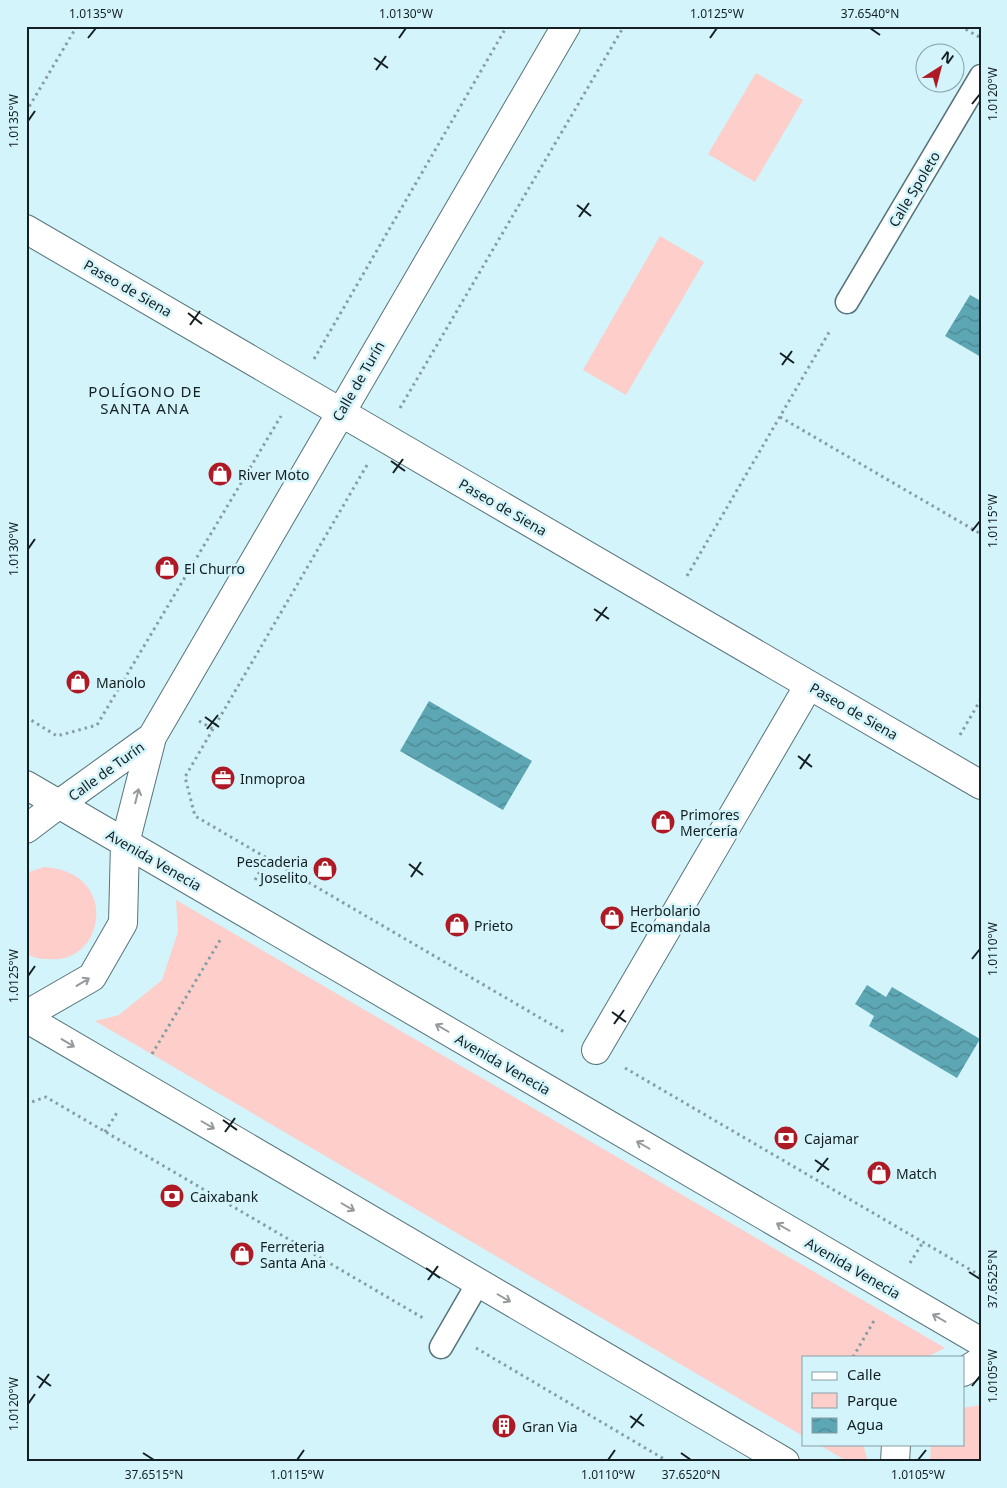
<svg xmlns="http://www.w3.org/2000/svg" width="1007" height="1488" font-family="'Noto Sans',sans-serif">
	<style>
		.green { fill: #fdceca }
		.water { fill: url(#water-waves) }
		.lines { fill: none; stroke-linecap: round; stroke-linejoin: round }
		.service-casing { stroke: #57747a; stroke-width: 25 }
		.pedestrian-casing { stroke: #57747a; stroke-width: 30 }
		.minor-casing { stroke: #57747a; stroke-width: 30 }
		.tertiary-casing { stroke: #57747a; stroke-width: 30 }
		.path { stroke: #869ea3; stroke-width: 3; stroke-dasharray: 2.5 4; stroke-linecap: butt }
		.service { stroke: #fff; stroke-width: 22 }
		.pedestrian { stroke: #fff; stroke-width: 28 }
		.minor { stroke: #fff; stroke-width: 28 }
		.tertiary { stroke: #fff; stroke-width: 28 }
		.oneway { stroke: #959a9c }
		.ticks { fill: none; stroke: #131f22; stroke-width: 2 }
		.labels { text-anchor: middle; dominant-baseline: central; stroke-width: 5; stroke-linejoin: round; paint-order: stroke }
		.street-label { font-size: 14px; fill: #131f22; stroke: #d3f4fa }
		.poi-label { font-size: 14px; fill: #131f22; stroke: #d3f4fa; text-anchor: start }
		.neighbourhood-label { font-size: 15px; letter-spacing: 1px; fill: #131f22; stroke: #d3f4fa }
		.neatline { fill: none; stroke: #131f22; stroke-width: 2 }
		.ticks-label { font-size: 12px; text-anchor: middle; fill: #131f22 }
	</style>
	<defs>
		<pattern id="water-waves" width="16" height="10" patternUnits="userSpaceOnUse" patternTransform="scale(1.25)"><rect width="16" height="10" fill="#5da6b4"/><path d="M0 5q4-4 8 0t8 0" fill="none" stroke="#4c8792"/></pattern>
	</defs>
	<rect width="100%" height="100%" fill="#d3f4fa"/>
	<path class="green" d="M756 73 803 100 755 182 708 154Z
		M660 236 704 262 626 395 583 370Z
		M44 867C122 872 104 966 48 959 40 959 33 958 26 953V873Z
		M176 900 945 1348 927 1357H803V1436L95 1021 119 1015 162 980 178 932Z
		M981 1405V1462H930L931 1444H963V1408Z
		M818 1444H863L868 1462H848Z"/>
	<path class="water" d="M970 295 981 301V357L945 336Z
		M429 701 532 761 503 810 400 751Z
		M867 985 886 997 892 987 980 1039 957 1078 869 1026 874 1016 855 1004Z"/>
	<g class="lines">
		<defs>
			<path id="service" d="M847 302 981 76
				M441 1347 478 1283"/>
			<path id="pedestrian" d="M26 229 981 785
				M596 1050 809 685"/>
			<path id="minor" d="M59 804 152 737
				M125 843 152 737 566 26"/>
			<path id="tertiary" d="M26 785 981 1342
				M26 829 59 804
				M26 1015 92 977 123 923 125 843
				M26 1018 785 1462
				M963 1372 981 1361
				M895 1462 896 1444"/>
		</defs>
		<use href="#service" class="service-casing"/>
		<use href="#pedestrian" class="pedestrian-casing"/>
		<use href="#minor" class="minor-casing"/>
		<use href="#tertiary" class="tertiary-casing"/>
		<path class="path" d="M960 26 981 38
			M26 112 77 26
			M314 359 507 26
			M400 408 624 26
			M780 417 981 534
			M367 465 185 777 195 816 566 1033
			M687 576 831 329
			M124 679 141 688
			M26 717 57 736 97 725 281 416
			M199 721 213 729
			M960 735 981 699
			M255 880 267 859
			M152 1054 222 937
			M625 1068 981 1276
			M26 1104 46 1097 423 1318
			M105 1132 118 1111
			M910 1263 923 1242
			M476 1348 669 1462
			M853 1357 875 1319"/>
		<use href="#service" class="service"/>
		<use href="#pedestrian" class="pedestrian"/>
		<use href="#minor" class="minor"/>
		<use href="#tertiary" class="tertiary"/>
	</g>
	<defs><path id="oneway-shaft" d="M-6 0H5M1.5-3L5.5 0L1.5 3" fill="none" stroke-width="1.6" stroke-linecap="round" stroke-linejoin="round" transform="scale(1.25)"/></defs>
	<g class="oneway">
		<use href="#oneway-shaft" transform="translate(137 796) rotate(-76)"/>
		<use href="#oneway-shaft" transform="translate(83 982) rotate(-31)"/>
		<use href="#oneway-shaft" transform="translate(442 1028) rotate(-150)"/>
		<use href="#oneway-shaft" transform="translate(68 1043) rotate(31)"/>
		<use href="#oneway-shaft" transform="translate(208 1125) rotate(30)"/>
		<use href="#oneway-shaft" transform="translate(643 1145) rotate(-150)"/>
		<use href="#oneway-shaft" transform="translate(348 1207) rotate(30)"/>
		<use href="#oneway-shaft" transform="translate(783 1227) rotate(-150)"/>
		<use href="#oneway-shaft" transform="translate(504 1298) rotate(30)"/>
		<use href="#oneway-shaft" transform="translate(939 1318) rotate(-150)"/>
	</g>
	<path class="ticks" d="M870 28 880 35M88 38 96 28M399 38 406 28M710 38 717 28M374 58 388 68M376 70 386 56M972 104 980 94M28 121 35 111M577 205 591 216M579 217 589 203M188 313 202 324M190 325 200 311M780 353 794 363M782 365 792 351M391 461 405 471M393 473 403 459M972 531 980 521M28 549 35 539M594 609 609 619M596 621 607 607M205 717 219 727M207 729 218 715M798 756 812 767M800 769 810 754M409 864 423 875M411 877 421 862M972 959 980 949M28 976 35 966M612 1012 626 1022M614 1024 624 1010M223 1120 237 1130M225 1132 235 1118M815 1160 829 1170M817 1172 828 1158M426 1268 440 1278M969 1272 980 1279M428 1280 438 1266M37 1376 51 1386M972 1386 980 1376M39 1388 49 1374M28 1404 35 1394M630 1416 644 1426M631 1428 642 1414M143 1453 154 1460M681 1453 691 1460M297 1460 304 1450M608 1460 615 1450M918 1460 926 1450"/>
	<defs>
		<symbol id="shop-disc" viewBox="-11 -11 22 22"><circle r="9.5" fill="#ad1925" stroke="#d3f4fa"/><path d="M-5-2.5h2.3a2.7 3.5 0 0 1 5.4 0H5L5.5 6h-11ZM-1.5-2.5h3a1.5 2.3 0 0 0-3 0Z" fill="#fff"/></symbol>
		<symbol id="office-disc" viewBox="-11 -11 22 22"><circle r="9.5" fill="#ad1925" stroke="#d3f4fa"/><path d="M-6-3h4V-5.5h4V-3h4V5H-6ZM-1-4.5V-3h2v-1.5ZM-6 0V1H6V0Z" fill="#fff"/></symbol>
		<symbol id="bank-disc" viewBox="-11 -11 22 22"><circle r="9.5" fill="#ad1925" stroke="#d3f4fa"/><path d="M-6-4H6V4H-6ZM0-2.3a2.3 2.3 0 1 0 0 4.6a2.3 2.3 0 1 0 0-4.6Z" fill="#fff"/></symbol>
		<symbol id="building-disc" viewBox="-11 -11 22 22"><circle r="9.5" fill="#ad1925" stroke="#d3f4fa"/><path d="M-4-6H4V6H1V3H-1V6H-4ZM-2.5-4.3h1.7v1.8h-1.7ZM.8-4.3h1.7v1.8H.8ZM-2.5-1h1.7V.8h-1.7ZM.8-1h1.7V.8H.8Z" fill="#fff"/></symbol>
	</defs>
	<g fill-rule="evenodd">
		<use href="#shop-disc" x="206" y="460" width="28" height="28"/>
		<use href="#shop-disc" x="153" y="554" width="28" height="28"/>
		<use href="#shop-disc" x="64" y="668" width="28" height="28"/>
		<use href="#office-disc" x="209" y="764" width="28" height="28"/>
		<use href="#shop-disc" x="649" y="808" width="28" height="28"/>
		<use href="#shop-disc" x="311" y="855" width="28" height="28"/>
		<use href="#shop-disc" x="598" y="904" width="28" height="28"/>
		<use href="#shop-disc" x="443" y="911" width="28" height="28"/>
		<use href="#bank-disc" x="772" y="1124" width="28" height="28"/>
		<use href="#shop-disc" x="865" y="1159" width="28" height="28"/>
		<use href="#bank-disc" x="158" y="1182" width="28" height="28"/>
		<use href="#shop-disc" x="228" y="1240" width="28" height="28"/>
		<use href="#building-disc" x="490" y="1412" width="28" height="28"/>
	</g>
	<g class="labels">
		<g class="street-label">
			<text transform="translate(914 189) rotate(-59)">Calle Spoleto</text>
			<text transform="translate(128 288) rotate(30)">Paseo de Siena</text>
			<text transform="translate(358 381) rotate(-60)">Calle de Turín</text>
			<text transform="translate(503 507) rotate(30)">Paseo de Siena</text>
			<text transform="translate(854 711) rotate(30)">Paseo de Siena</text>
			<text transform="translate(106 771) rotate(-36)">Calle de Turín</text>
			<text transform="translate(154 860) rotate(30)">Avenida Venecia</text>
			<text transform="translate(503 1064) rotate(30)">Avenida Venecia</text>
			<text transform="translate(853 1268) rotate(30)">Avenida Venecia</text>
		</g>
		<g class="poi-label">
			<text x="238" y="474">River Moto</text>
			<text x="184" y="568">El Churro</text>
			<text x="96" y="682">Manolo</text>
			<text x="240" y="778">Inmoproa</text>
			<text x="680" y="814">Primores<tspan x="680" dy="16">Mercería</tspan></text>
			<text x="308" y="861" text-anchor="end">Pescaderia<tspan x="308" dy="16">Joselito</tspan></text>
			<text x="630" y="910">Herbolario<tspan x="630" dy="16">Ecomandala</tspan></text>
			<text x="474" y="925">Prieto</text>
			<text x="804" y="1138">Cajamar</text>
			<text x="896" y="1173">Match</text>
			<text x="190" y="1196">Caixabank</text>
			<text x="260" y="1246">Ferreteria<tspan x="260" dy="16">Santa Ana</tspan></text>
			<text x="522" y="1426">Gran Via</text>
		</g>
		<g class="neighbourhood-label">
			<text x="145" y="391">POLÍGONO DE<tspan x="145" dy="17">SANTA ANA</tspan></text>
		</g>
	</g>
	<rect width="1007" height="1488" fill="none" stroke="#d3f4fa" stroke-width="55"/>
	<rect x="802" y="1356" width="162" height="90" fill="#d3f4fa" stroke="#869fa4"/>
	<rect x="812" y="1372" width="25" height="8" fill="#ffffff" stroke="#869fa4"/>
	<text x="847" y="1380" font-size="15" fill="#131f22">Calle</text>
	<rect x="812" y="1393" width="25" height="15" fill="#fdceca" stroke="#869fa4"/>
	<text x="847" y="1406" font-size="15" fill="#131f22">Parque</text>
	<rect x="812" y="1418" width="25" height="15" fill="url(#water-waves)" stroke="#869fa4"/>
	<text x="847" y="1430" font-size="15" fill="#131f22">Agua</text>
	<g transform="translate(940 68) rotate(36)"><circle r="24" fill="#d3f4fa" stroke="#869fa4"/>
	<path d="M0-4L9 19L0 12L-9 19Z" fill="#ad1925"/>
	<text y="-8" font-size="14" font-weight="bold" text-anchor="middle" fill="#131f22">N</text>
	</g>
	<rect x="28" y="28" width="952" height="1432" class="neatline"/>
	<g class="ticks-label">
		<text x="96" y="18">1.0135°W</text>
		<text x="406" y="18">1.0130°W</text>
		<text x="717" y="18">1.0125°W</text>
		<text x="870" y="18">37.6540°N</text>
		<text transform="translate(993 94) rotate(-90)" y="4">1.0120°W</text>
		<text transform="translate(14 121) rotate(-90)" y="4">1.0135°W</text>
		<text transform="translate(993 521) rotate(-90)" y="4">1.0115°W</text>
		<text transform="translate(14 549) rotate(-90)" y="4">1.0130°W</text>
		<text transform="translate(993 949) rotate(-90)" y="4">1.0110°W</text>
		<text transform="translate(14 976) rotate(-90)" y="4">1.0125°W</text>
		<text transform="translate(993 1279) rotate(-90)" y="4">37.6525°N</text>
		<text transform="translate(993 1376) rotate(-90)" y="4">1.0105°W</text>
		<text transform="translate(14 1404) rotate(-90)" y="4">1.0120°W</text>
		<text x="154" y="1479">37.6515°N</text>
		<text x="297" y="1479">1.0115°W</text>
		<text x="608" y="1479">1.0110°W</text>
		<text x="691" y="1479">37.6520°N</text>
		<text x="918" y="1479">1.0105°W</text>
	</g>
</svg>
